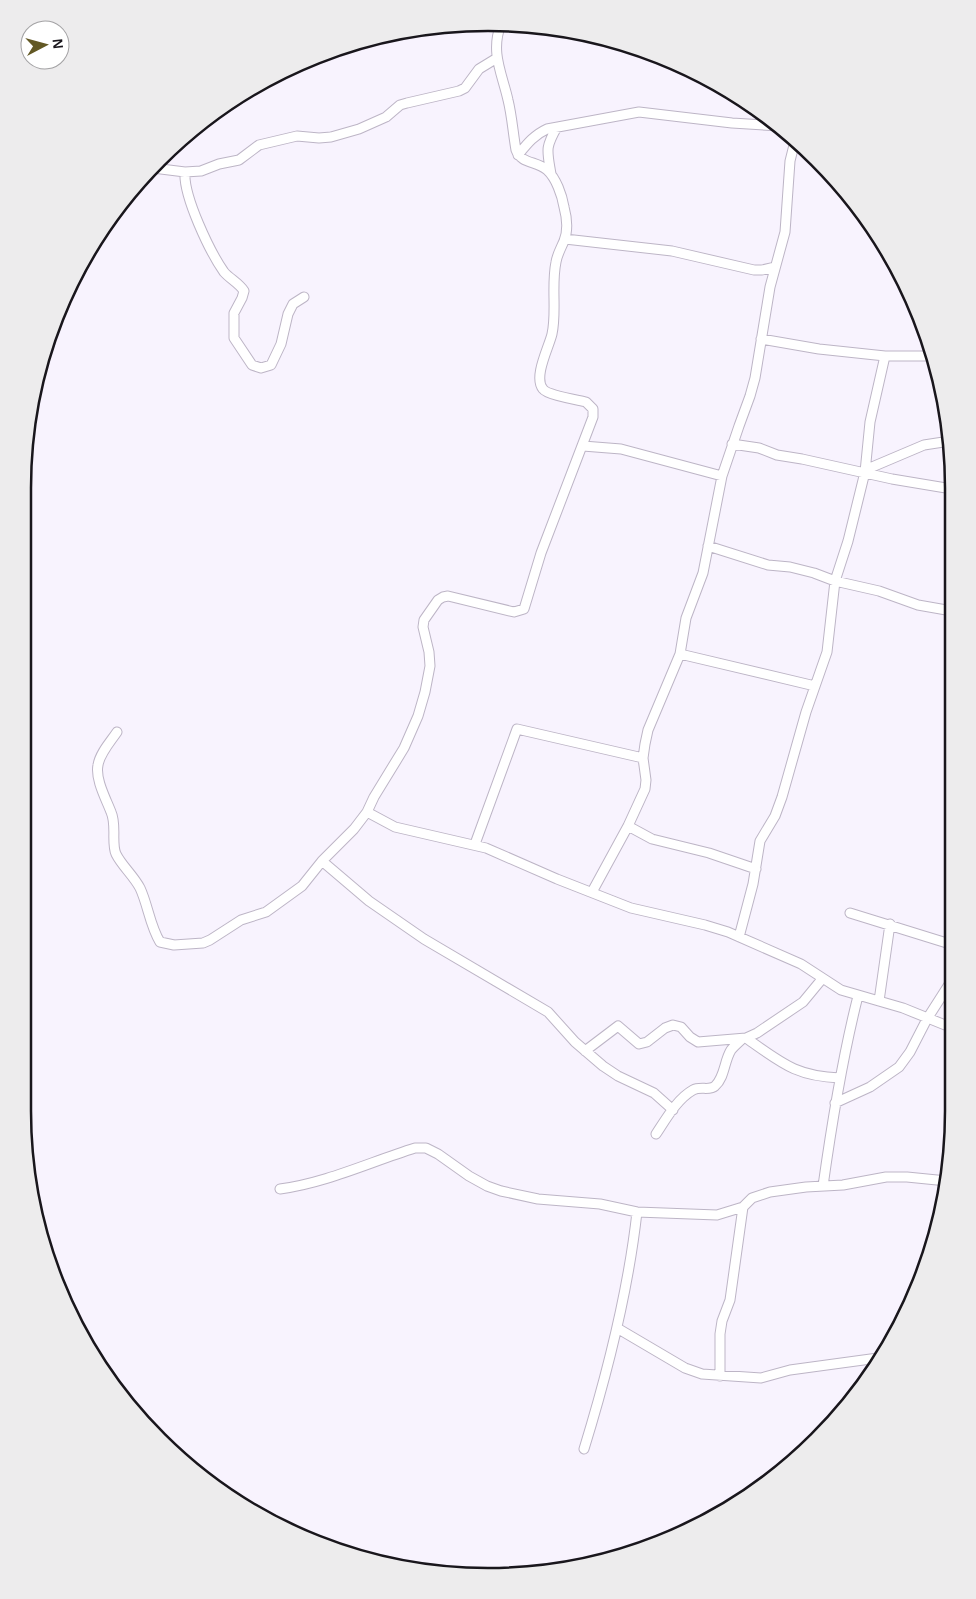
<svg xmlns="http://www.w3.org/2000/svg" width="976" height="1599" font-family="Helvetica,sans-serif">
	<style>
		.lines { fill: none; stroke-linecap: round; stroke-linejoin: round }
		.minor-casing { stroke: #bdb5c6; stroke-width: 11 }
		.minor { stroke: #fff; stroke-width: 9 }
		.rim { fill: none; stroke: #19161c; stroke-width: 2.5 }
	</style>
	<rect width="100%" height="100%" fill="#f8f3fe"/>
	<g class="lines">
		<defs>
			<path id="minor" d="M518 155C527 144 534 135 547 129L639 112 732 123 779 126
				M153 168 185 172 201 171 219 164 239 160 259 145 297 136 319 138 331 137 359 129 386 117 400 105 407 103 459 91 465 88 479 69 497 58
				M185 172C183 196 210 252 224 272 230 279 239 283 244 291L242 298 234 313V338L252 365 261 368 271 365 281 344 288 314 293 304 304 297
				M551 174C547 150 545 148 557 127
				M565 239 672 251 754 270H762L775 267
				M761 339 819 349 885 356H933
				M732 444 759 448 777 455 802 459 892 479 952 489
				M583 446 621 449 722 476
				M865 470 924 445 950 441
				M708 546 768 565 790 567 814 573 835 581 879 591 918 605 952 611
				M680 654 815 686
				M117 732C111 741 100 753 98 765 95 779 106 799 111 812 117 825 111 843 116 854 122 866 133 875 140 888 148 905 150 926 160 942L174 945 203 943 210 940 241 920 266 912 302 886 322 861 354 829 367 812 374 797 404 748 418 716 425 692 430 666 429 652 423 627 424 620 438 600 443 597 448 596 514 612 524 609 541 553 593 417V409L586 402C578 400 547 395 543 389 533 377 549 347 552 334 557 311 551 286 556 262 557 255 561 248 564 241 568 231 567 218 564 207 562 195 556 178 547 170 537 161 521 164 516 150 513 133 512 116 508 100 502 73 490 52 501 24
				M367 812 395 827 486 848 557 879 631 908 705 925 728 932 801 964 841 990 903 1008 950 1027
				M628 826 652 839 709 853 756 869
				M475 844 517 729 643 758
				M322 861 369 901 424 939 548 1012 575 1042 603 1066 618 1076 654 1093 673 1110
				M592 892 628 826 645 789 646 780 643 758 645 744 648 730 680 654 686 618 703 573 722 476 739 426 750 396 755 378 770 287 785 232 790 161 795 141
				M850 913 950 944
				M739 937 753 884 760 841 775 816 782 797 806 712 827 652 835 581 848 541 865 472 870 422 885 356
				M879 1001 890 924
				M746 1038C782 1063 795 1076 840 1078
				M585 1051 618 1026 639 1044 647 1042 665 1028 673 1025 681 1027 690 1037 698 1042 746 1038 757 1033 803 1002 822 979
				M835 1103 870 1087 899 1067 910 1052 927 1019 950 983
				M656 1134C666 1119 677 1099 693 1090 700 1086 710 1091 715 1086 725 1077 724 1061 731 1050 734 1046 738 1043 742 1039
				M823 1186C832 1122 842 1059 858 996
				M280 1189C326 1183 370 1162 415 1148H426L438 1154 469 1176 487 1186 501 1191 538 1199 600 1204 637 1212 717 1215 743 1207 752 1198 770 1192 806 1187 843 1185 886 1177H907L947 1181
				M617 1328 685 1368 702 1374 761 1378 790 1370 878 1358
				M720 1376V1334L722 1321 730 1300 743 1207
				M584 1449C608 1371 628 1293 637 1212"/>
		</defs>
		<use href="#minor" class="minor-casing"/>
		<use href="#minor" class="minor"/>
	</g>
	<path d="M0 0H976V1599H0ZM488 31H488A457 457 0 0 1 945 488V1111A457 457 0 0 1 488 1568H488A457 457 0 0 1 31 1111V488A457 457 0 0 1 488 31Z" fill="#edeced" fill-rule="evenodd"/>
	<path class="rim" d="M488 31H488A457 457 0 0 1 945 488V1111A457 457 0 0 1 488 1568H488A457 457 0 0 1 31 1111V488A457 457 0 0 1 488 31Z"/>
	<g transform="translate(45 45) rotate(84)"><circle r="24" fill="#ffffff" stroke="#a3a2a4"/>
	<path d="M0-4L9 19L0 12L-9 19Z" fill="#625824"/>
	<text y="-8" font-size="14" font-weight="bold" text-anchor="middle" fill="#19161c">N</text>
	</g>
</svg>
